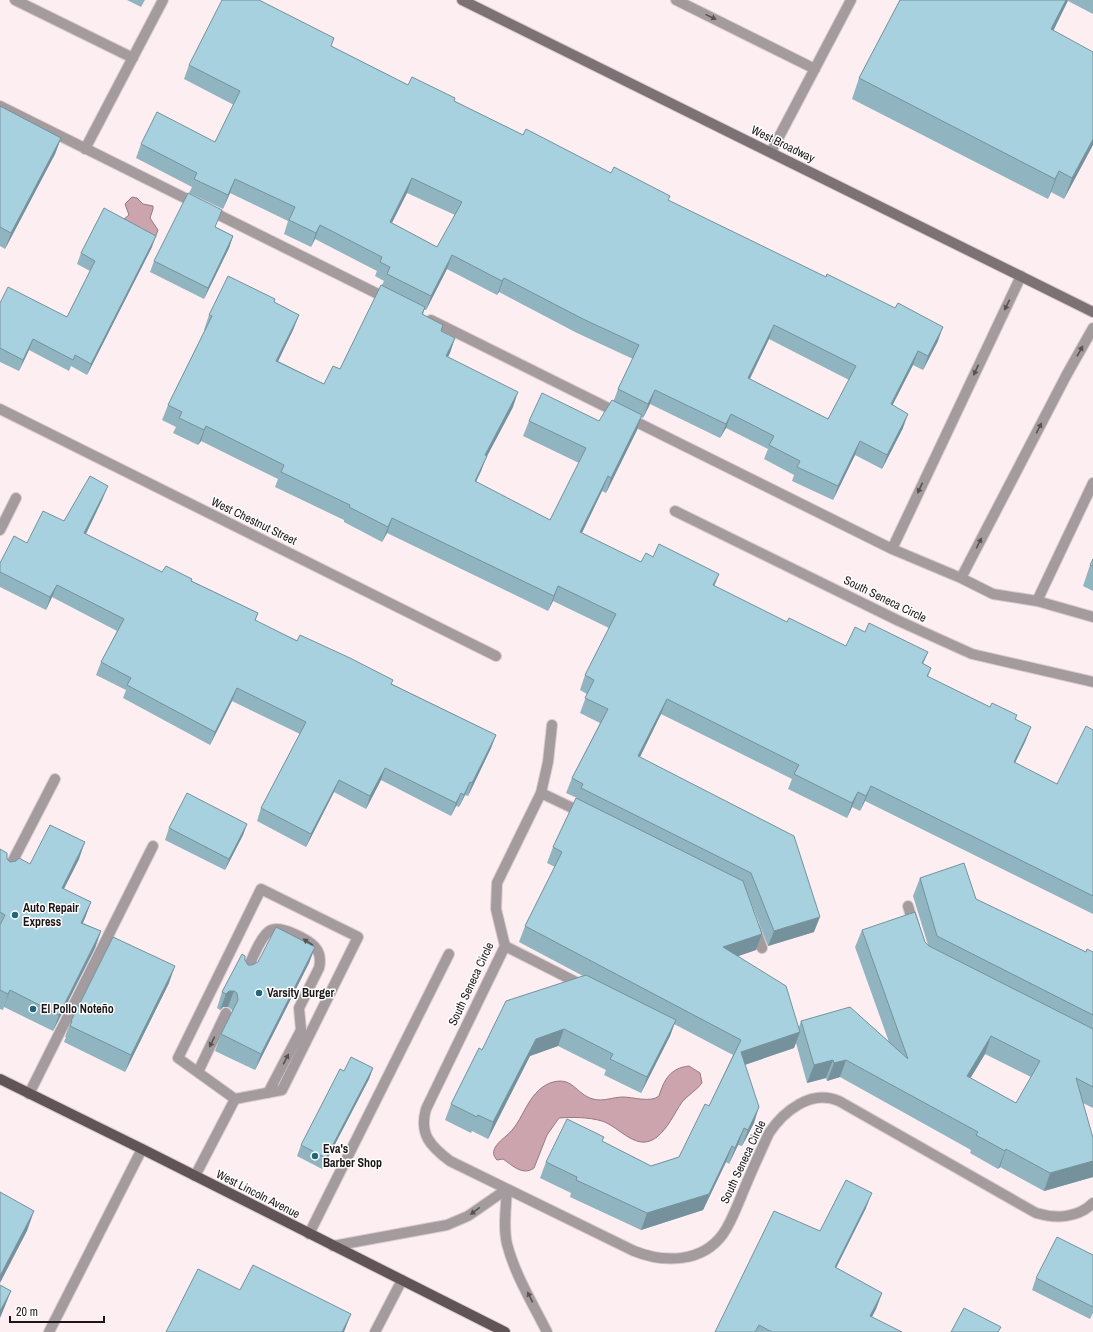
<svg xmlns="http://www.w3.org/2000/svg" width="1093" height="1332" font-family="'Archivo Narrow',sans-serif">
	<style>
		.water { fill: #cca4ae; stroke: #977981 }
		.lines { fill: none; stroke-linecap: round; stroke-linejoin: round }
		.service-casing { stroke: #d9cbcf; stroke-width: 12 }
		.minor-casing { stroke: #d9cbcf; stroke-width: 12 }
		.secondary-casing { stroke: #d9cbcf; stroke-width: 12 }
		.primary-casing { stroke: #d9cbcf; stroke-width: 12 }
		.service { stroke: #a39b9d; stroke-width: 10 }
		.minor { stroke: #a39b9d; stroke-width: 10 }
		.secondary { stroke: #7c7174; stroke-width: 10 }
		.primary { stroke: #615457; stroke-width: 10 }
		.wall { fill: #90b4c0; fill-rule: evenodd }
		.shaded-wall { fill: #75929c }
		.building { fill: #a7d1df; stroke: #75929c; fill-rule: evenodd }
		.oneway { fill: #595253 }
		.poi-dot { fill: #236679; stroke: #fff; stroke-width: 1.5 }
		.labels { text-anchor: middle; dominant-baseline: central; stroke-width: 3; stroke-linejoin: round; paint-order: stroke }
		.street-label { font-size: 12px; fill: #1c1617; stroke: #fff }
		.poi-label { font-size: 12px; font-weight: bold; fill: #1c1617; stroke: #fff; text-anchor: start }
	</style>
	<rect width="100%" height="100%" fill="#fdeef2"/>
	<path class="water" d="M132 197 137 198 143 204 153 206V209L150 218 158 230 155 238 124 219 129 215 125 204Z
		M689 1066 700 1073 702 1083C697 1090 688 1095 682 1102 674 1114 668 1128 657 1137 637 1153 620 1127 602 1121 588 1117 573 1117 559 1118L547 1135 534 1168C523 1176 513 1166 503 1159L497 1160C488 1151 499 1142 506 1136 524 1122 526 1093 550 1083 573 1075 575 1094 593 1099 603 1102 613 1097 623 1097 633 1097 651 1103 659 1096 664 1080 670 1068 689 1066Z"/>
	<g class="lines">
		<defs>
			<path id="service" d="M15 0 133 58
				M676 0 815 69
				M0 106 388 299
				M85 149 163 0
				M771 152 851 0
				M431 320 892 549 961 578 993 594 1037 601 1093 617
				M0 530 16 498
				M892 549 1021 276
				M961 578 1067 374 1093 328
				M1037 601 1093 483
				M541 793 583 813
				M7 872 55 779
				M261 889 358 937 282 1090 235 1099 178 1058Z
				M908 906 914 926
				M755 928 762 948
				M505 946 584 986
				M245 975C250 964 261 934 271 930 281 925 309 940 315 947 320 953 321 960 319 968L299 1008 301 1030 268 1093
				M198 1072 226 1013
				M29 1094 153 846
				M195 1176 235 1099
				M309 1234 449 954
				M49 1332 142 1149
				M375 1332 402 1280"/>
			<path id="minor" d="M0 409 496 656
				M675 511 899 621 972 654 1093 682
				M552 725 548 762 541 793 497 883 496 909 505 946 426 1109C419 1134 430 1146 450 1161L634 1251C664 1263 702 1263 723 1234 732 1221 737 1206 743 1192 751 1172 760 1153 769 1133 784 1111 811 1089 839 1101L1036 1213C1056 1219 1078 1218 1093 1203
				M507 1189C506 1207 503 1227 507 1244 515 1275 533 1304 547 1332
				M333 1246 447 1225 468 1216 507 1189"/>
			<path id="secondary" d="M462 0 1093 312"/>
			<path id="primary" d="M0 1079 142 1149 505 1332"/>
		</defs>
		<use href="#service" class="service-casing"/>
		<use href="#minor" class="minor-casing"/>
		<use href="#secondary" class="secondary-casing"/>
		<use href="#primary" class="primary-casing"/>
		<use href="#service" class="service"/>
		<use href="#minor" class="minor"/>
		<use href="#secondary" class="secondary"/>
		<use href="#primary" class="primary"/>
	</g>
	<path class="wall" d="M127 0H145L141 7Z
		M900 0H1093V14L1068 1 1053 31 1087 156 1064 199 1051 192 1048 199 852 99 859 78Z
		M334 38 331 46 408 85 454 101 523 135 611 173 668 200 938 341 923 370 913 365 892 405 903 428 882 469 855 455 833 500 792 481 794 475 764 459 768 449 726 428 720 438 650 404 643 418 641 417 637 430 606 493 602 491 582 533 641 562 653 557 719 574 714 586 787 622 846 646 924 664 931 668 928 677 1031 727 1025 742 1015 763 1057 784 1093 730V914L865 801 860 811 852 807 847 818 788 789 792 779 661 714 640 757 814 932 768 946 745 887 762 934 756 950 738 956 799 1027 801 1021 889 1042 855 947 862 930 925 942 928 945 913 896 920 878 976 899 1086 952H1093V1108L1083 1103 1093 1138V1177L1044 1191 1000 1167 998 1169 970 1153 971 1150 840 1077 827 1081 826 1078 807 1083 796 1043 794 1048 745 1065 754 1123 742 1146 738 1145 729 1164 726 1162 703 1210 641 1230 570 1197 571 1193 540 1178 546 1162 603 1142 651 1166 679 1157 709 1106 733 1055 674 1024 670 1036 641 1093 604 1075 606 1070 558 1046 530 1056 488 1139 472 1131 471 1133 445 1120 451 1104 482 1050 583 976 519 942 525 926 555 867 547 863 553 847 577 798 566 793 572 778 600 723 580 713 587 694 580 690 585 675 609 628 553 601 548 611 387 533 382 542 344 522V520L275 487 278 479 201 441 198 445 173 433 176 427 162 420 168 405 205 330H204L209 315 274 302 299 315 293 330 278 361 324 384 340 369 384 281 375 276 377 271 315 239 311 247 284 234 288 221 230 193 223 209 189 193 192 187 136 158 141 144 215 142 234 105 184 79 189 65ZM407 193 455 215 437 247 392 223ZM447 269 497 295 499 292 577 333 633 359 618 389 614 400 599 421H529L523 436 579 463 550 520 476 482 481 471 486 458 513 407 448 357 455 338 441 331 423 315 424 310H426ZM769 339 849 380 828 419 750 379ZM985 1054 1031 1077 1016 1103 970 1078Z
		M0 106 61 138 55 154 5 249 0 246Z
		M216 227 233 236 229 248 204 299 150 272 154 261Z
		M152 247 87 375 71 366 69 371 29 350 19 371 0 362V303L67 317 90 271 77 264 81 253Z
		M103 498 86 534 162 572 192 581 258 613 255 621 392 684 496 735 491 748 468 796 465 795 459 807 456 806 451 816 381 780 366 809 334 792 306 847 257 821 261 808 300 734 232 701 210 745 123 698 126 690 96 675 101 662 117 631 52 597 46 610 0 587V563L27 543Z
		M1093 559V591L1083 586 1090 565Z
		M247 824 243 835 225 870 165 840 169 828Z
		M0 849 7 859 10 862 30 864 79 859 64 889 91 902 85 918 83 923 101 931 95 948 53 1031 4 1007 3 1010 0 1009Z
		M315 947 309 963 255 1070 215 1051 221 1034 232 1013V1010L228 1007H223L220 1010 217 1008 222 992 245 960 248 965H252Z
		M169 983 125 1072 64 1042 66 1037H65L71 1021Z
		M373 1068 369 1079 322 1169 297 1156 301 1145 344 1071Z
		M866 1208 836 1268 882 1293 876 1309 872 1317 902 1332H715L820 1231Z
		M1093 1255V1313L1090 1319 1032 1290 1036 1278Z"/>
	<path class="shaded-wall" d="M1066 0H1068L1044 50 1051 29Z
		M61 138 55 154 5 249 11 233Z
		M1093 139V145L1064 199 1072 178Z
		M1059 171 1051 192 1048 199 1055 179Z
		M412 178 407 193 385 236 390 222Z
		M235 179 230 193 223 209 228 195Z
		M320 225 315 239 311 247 316 233Z
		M156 236 152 247 87 375 91 364Z
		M233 236 229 248 204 299 208 288Z
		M452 255 447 269 426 310 431 296Z
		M504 278 499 292 497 295 502 281Z
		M299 315 293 330 271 376 276 361Z
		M774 325 769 339 743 392 748 378Z
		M943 327 938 341 923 370 928 356Z
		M455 338 450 353 441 371 446 356Z
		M33 339 29 350 19 371 23 360Z
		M918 351 913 365 886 418 891 404Z
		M655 390 650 404 643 418 648 404Z
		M518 392 513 407 486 458 481 471 469 496 485 455Z
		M731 414 726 428 720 438 726 424Z
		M908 414 903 428 882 469 887 455Z
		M642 415 637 430 606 493 611 478Z
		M206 426 201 441 198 445 204 430Z
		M860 441 855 455 833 500 838 486Z
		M608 476 602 491 575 547 580 532Z
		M108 486 103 498 80 546 84 533Z
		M392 518 387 533 382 542 388 527Z
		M719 574 713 589V585Z
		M57 585 52 597 46 610 50 597Z
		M558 586 553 601 548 611Z
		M928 652 922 666V663Z
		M237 688 232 701 210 745 215 732Z
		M667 699 661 714 633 771 638 756Z
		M1031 727 1025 742 1008 777 1014 762Z
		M496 735 491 748 468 796 472 783Z
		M385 768 381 780 366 809 370 796Z
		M339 780 334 792 306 847 311 834Z
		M470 782 465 795 459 807 464 795Z
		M871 786 865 801 860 811 866 796Z
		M858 792 852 807 847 818 852 803Z
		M461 793 456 806 451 816 456 803Z
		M247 824 243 835 225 870 229 859Z
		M85 842 79 859 56 904 62 888Z
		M91 902 85 918 75 939 81 923Z
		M820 917 814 932 768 946 774 931Z
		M101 931 95 948 53 1031 59 1015Z
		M762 934 756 950 718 963 723 947Z
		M315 947 309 963 255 1070 261 1054Z
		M175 966 169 983 125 1072 131 1055Z
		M10 990 4 1007 3 1010 8 994Z
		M229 991H234L228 1007H223L220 1010 226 994Z
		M676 1020 670 1036 641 1093 647 1077Z
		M564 1029 558 1046 530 1056 488 1139 493 1122 536 1039Z
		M800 1032 794 1048 735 1068 741 1052Z
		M991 1036 985 1054 961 1094 967 1076Z
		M833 1060 826 1078 807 1083 814 1065Z
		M846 1060 840 1077 827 1081 834 1063Z
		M373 1068 369 1079 322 1169 326 1158Z
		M759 1107 754 1123 742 1146 748 1130Z
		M744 1128 738 1145 729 1164 735 1148Z
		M732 1146 726 1162 703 1210 641 1230 647 1213Z
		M1006 1149 1000 1167 998 1169 1005 1151Z
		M1093 1161V1177L1044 1191 1050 1173Z
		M872 1193 866 1208 829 1282 835 1267Z
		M34 1211 27 1231 0 1283V1276Z
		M11 1291 3 1311 0 1318V1311Z
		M882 1293 876 1309 864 1331 870 1316Z
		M351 1314 346 1327 344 1332H342Z"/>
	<path class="building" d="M222 0H259L334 38 331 46 408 85 412 77 455 98 454 101 523 135 526 129 611 173 614 167 670 196 668 200 826 277 827 274 895 308 898 303 943 327 928 356 918 351 891 404 908 414 887 455 860 441 838 486 797 467 800 461 769 445 774 436 731 414 726 424 655 390 648 404 618 389 639 345 583 319 504 278 502 281 452 255 431 296 387 274 390 267 380 262 382 257 320 225 316 233 289 220 295 207 235 179 228 195 194 179 197 173 141 144 157 112 215 142 240 91 189 65ZM412 178 462 202 437 247 390 222ZM774 325 856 366 828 419 748 378Z
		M900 0H1066L1051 29 1093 52V139L1072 178 1059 171 1055 179 859 78Z
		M0 106 61 138 11 233 0 227Z
		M188 193 222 210 215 227 233 236 208 288 154 261Z
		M104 208 156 236 91 364 75 355 73 360 33 339 23 360 0 348V303L8 287 67 317 95 261 81 253Z
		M228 276 275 299 274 302 299 315 276 361 324 384 333 366 340 369 381 285 425 307 422 314 443 325 441 331 455 338 446 356 518 392 485 455 487 456 475 481 550 520 586 448 529 421 542 393 599 421 612 400 642 415 611 478 608 476 580 532 641 562 646 553 653 557 659 544 719 574 713 585 787 622 789 618 846 646 855 627 865 632 869 623 928 652 922 663 931 668 927 676 990 707 992 703 1017 715 1015 719 1031 727 1014 762 1057 784 1086 726 1093 730V896L871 786 866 796 858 792 852 803 794 774 799 765 667 699 638 756 794 836 820 917 774 931 751 873 581 788 583 784 572 778 608 709 585 698 594 680 585 675 616 614 558 586 554 596 392 518 388 527 349 507 350 505 281 472 284 465 206 426 204 430 179 418 182 412 168 405 212 316 209 315Z
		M90 476 108 486 84 533 162 572 166 566 192 579 191 581 258 613 255 620 297 641 300 635 350 658 393 680 391 684 496 735 472 783 470 782 464 795 461 793 456 803 385 768 370 796 339 780 311 834 261 808 306 722 237 688 215 732 127 685 131 678 101 662 124 619 57 585 50 597 0 572V563L14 536 27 543 43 511 64 521Z
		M1093 559V566L1090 565Z
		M187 793 247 824 229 859 169 828Z
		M576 798 743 881 762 934 723 947 786 986 800 1032 741 1052 759 1107 748 1130 744 1128 735 1148 732 1146 709 1194 647 1213 576 1180 577 1177 546 1162 567 1119 604 1137 602 1141 651 1166 679 1157 705 1104 709 1106 741 1040 525 926 562 852 553 847Z
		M50 825 85 842 62 888 91 902 81 923 101 931 59 1015 10 990 8 994 0 990V925L5 915 0 912V849L7 853V859L10 862 16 861 19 858 30 864Z
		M964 863 976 899 1086 952 1087 949 1093 952V1015L937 936 920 878Z
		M915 912 925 942 929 946 1093 1029V1087L1076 1078 1093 1138V1161L1050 1173 1006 1149 1005 1151 976 1135 978 1132 846 1060 834 1063 833 1060 814 1065 801 1021 850 1007 908 1059 862 930ZM991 1036 1040 1061 1016 1103 967 1076Z
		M276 927 315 947 261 1054 221 1034 238 1000 237 993 234 991H229L226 994 222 992 242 954 245 956V960L248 965H252L258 962Z
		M113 937 175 966 131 1055 70 1026 72 1021H71Z
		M586 975 676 1020 647 1077 610 1059 613 1054 564 1029 536 1039 493 1122 478 1115 477 1117 451 1104 479 1048 482 1050 506 1001Z
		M351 1057 373 1068 326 1158 301 1145 340 1069 344 1071Z
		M846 1180 872 1193 835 1267 882 1293 870 1316 902 1332H772L759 1325 755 1332H715L774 1211 820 1231Z
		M0 1192 34 1211 0 1276Z
		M1057 1237 1093 1255V1307L1036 1278Z
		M253 1265 351 1314 342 1332H166L198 1269 240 1290Z
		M0 1285 11 1291 0 1311Z
		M964 1308 1001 1327 998 1332H951Z"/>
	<defs><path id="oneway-solid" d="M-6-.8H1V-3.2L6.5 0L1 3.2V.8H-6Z"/></defs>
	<g class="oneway">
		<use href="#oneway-solid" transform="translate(711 17) rotate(26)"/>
		<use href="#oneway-solid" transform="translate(1007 305) rotate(116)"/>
		<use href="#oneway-solid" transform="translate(1080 351) rotate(-61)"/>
		<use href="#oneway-solid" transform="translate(976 370) rotate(115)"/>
		<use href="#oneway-solid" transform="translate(1039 428) rotate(-63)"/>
		<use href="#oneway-solid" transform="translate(920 488) rotate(115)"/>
		<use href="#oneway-solid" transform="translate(979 543) rotate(-63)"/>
		<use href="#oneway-solid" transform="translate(308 942) rotate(-148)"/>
		<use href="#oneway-solid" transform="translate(212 1042) rotate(116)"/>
		<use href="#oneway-solid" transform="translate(286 1059) rotate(-63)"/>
		<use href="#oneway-solid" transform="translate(475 1211) rotate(143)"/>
		<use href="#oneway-solid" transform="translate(530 1297) rotate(-116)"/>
	</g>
	<g class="poi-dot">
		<circle cx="15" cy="915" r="4"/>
		<circle cx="259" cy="993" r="4"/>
		<circle cx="33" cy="1009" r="4"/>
		<circle cx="315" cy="1156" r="4"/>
	</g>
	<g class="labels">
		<g class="street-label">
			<text transform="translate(783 144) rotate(26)">West Broadway</text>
			<text transform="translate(254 521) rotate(26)">West Chestnut Street</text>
			<text transform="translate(885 599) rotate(26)">South Seneca Circle</text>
			<text transform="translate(471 984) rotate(-65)">South Seneca Circle</text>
			<text transform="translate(743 1162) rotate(-65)">South Seneca Circle</text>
			<text transform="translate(258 1194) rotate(27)">West Lincoln Avenue</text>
		</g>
		<g class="poi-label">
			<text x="23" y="908">Auto Repair<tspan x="23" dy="14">Express</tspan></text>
			<text x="267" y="993">Varsity Burger</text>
			<text x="41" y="1009">El Pollo Noteño</text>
			<text x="323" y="1149">Eva's<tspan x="323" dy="14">Barber Shop</tspan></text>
		</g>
	</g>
	<path d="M10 1316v6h94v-6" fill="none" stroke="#1c1617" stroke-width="2"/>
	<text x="16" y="1316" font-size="12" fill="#1c1617" stroke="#ffffff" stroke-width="3" paint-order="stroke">20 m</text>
</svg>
